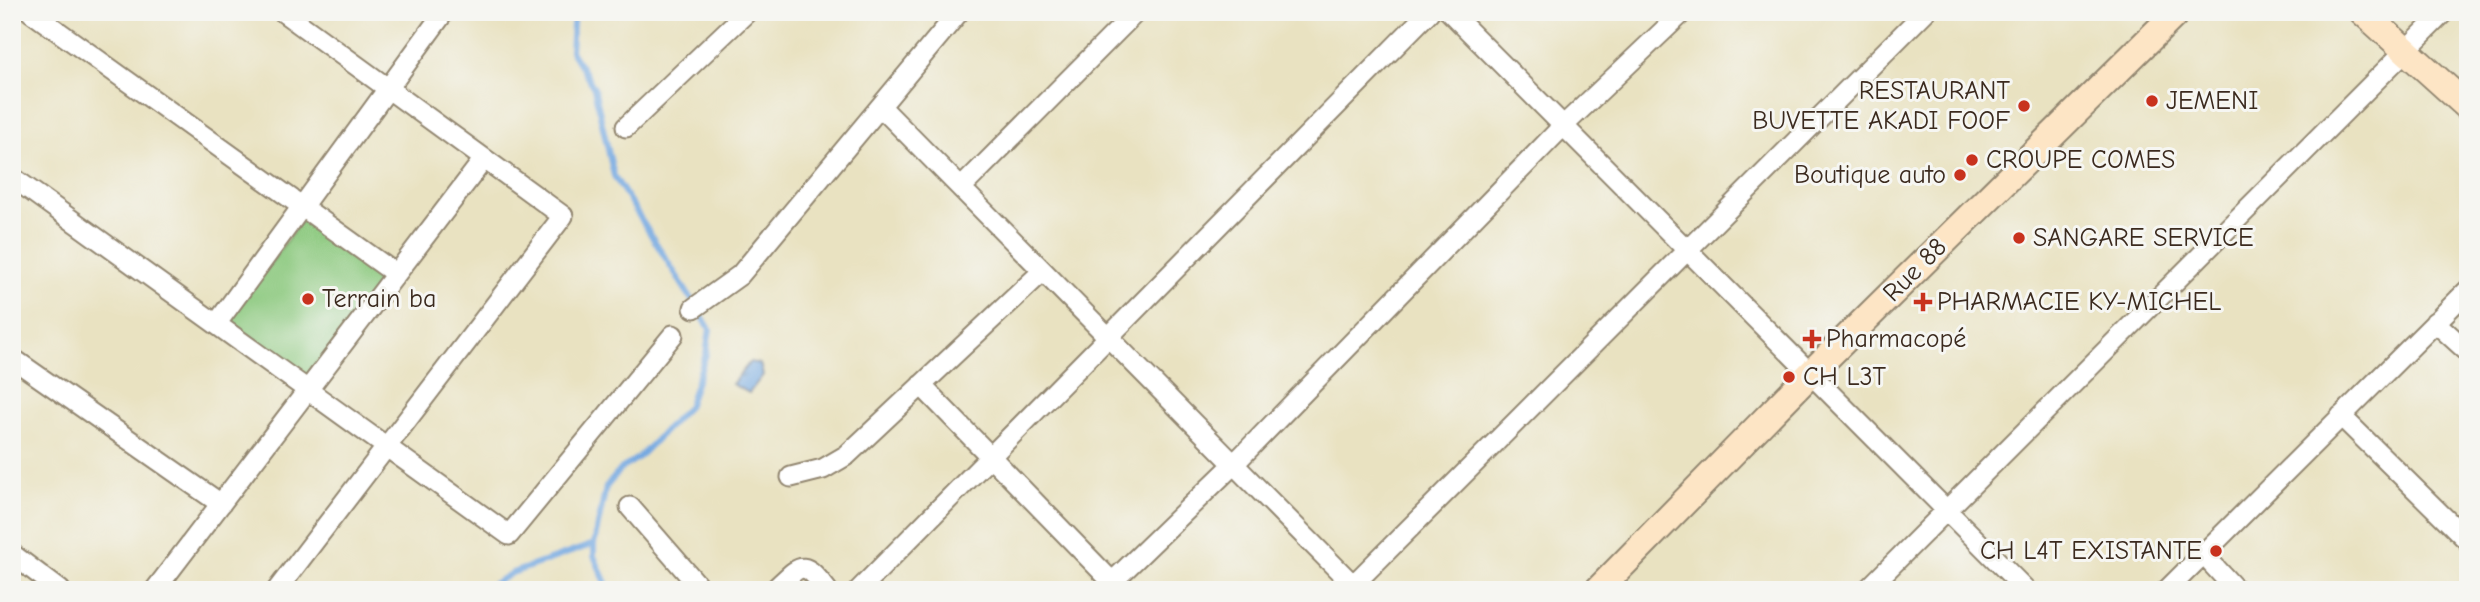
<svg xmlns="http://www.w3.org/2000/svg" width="2480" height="602" font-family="'Comic Neue',sans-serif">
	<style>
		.pitch { fill: #8cc97f; stroke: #647a4e; stroke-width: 2 }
		.water { fill: url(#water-ripples); stroke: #586a80; stroke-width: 2 }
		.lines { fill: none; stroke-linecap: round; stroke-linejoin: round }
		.stream { stroke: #74a9e1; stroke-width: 6 }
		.street-casing { stroke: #928670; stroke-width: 23 }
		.secondary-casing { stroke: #928670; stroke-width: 30 }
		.street { stroke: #fff; stroke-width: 19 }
		.secondary { stroke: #fde5c5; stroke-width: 26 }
		.poi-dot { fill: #c8321e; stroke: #f6f6f2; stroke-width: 2.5 }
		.labels { text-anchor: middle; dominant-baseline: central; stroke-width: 6; stroke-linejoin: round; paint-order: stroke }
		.poi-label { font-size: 26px; fill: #3b2a1e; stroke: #f6f6f2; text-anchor: start }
		.street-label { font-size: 26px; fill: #3b2a1e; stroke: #f6f6f2 }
	</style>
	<defs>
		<pattern id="water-ripples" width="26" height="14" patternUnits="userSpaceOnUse" patternTransform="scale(1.75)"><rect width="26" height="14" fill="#74a9e1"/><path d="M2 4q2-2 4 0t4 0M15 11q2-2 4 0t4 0" fill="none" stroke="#608ab6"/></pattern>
	</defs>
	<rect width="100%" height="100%" fill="#f6f6f2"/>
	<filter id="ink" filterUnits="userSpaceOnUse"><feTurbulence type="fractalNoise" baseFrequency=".0143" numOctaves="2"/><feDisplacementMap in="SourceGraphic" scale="14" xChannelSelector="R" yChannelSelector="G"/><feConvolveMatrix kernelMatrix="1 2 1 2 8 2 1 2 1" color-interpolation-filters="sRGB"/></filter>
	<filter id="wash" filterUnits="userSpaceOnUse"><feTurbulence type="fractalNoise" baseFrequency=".00686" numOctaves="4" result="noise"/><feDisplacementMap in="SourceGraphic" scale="28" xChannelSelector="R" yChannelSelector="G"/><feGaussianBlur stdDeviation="1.57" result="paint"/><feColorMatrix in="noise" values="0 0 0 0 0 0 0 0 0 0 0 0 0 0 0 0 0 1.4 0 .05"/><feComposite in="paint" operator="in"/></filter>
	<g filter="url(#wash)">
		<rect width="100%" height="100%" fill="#e9e2c1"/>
		<path class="pitch" d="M305 215 387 277 309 384 228 322Z"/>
		<path class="water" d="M750 362 760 364 763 375 749 393 732 384Z"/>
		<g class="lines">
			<path class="stream" d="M574 12 571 51 594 88 614 176 710 329 706 354 688 407 639 457 621 469 606 487 594 544V556L609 590
				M483 590 512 573 594 544"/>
		</g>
	</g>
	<g filter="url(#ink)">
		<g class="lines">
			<defs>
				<path id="street" d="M31 12 396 274
					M1450 12 2026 590
					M881 107 1358 590
					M626 127 747 12
					M12 177 509 535 673 335
					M961 188 1136 12
					M694 308 740 275 959 12
					M2435 322 2468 352
					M217 323 444 12
					M12 358 221 504
					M921 385 1120 590
					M2341 416 2468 541
					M791 477 823 469 847 455 1043 271
					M630 507 702 590
					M12 554 60 590
					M2203 554 2236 590
					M1353 585 1925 12
					M155 590 484 159
					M277 590 563 216 283 12
					M774 590C801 565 802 557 827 590
					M859 590 1429 12
					M1104 590 1234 464 1563 126 1683 12
					M1867 590 2444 12
					M2167 590 2468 290"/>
				<path id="secondary" d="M2363 12 2468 107
					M1598 590 1810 374 2177 12"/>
			</defs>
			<use href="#street" class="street-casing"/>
			<use href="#secondary" class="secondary-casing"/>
			<use href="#street" class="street"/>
			<use href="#secondary" class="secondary"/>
		</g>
	</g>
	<g class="poi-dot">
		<circle cx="2152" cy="101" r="7"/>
		<circle cx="2024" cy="106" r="7"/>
		<circle cx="1972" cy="160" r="7"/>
		<circle cx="1960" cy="175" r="7"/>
		<circle cx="2019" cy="238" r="7"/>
		<circle cx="308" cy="299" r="7"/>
		<path d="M1919.5 291.5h7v7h7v7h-7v7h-7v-7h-7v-7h7z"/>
		<path d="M1808.5 328.5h7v7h7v7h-7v7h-7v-7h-7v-7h7z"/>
		<circle cx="1789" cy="377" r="7"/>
		<circle cx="2216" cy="551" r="7"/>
	</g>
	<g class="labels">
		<g class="poi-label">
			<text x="2010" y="91" text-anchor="end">RESTAURANT<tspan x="2010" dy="30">BUVETTE AKADI FOOF</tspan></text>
			<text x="2166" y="101">JEMENI</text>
			<text x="1986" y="160">CROUPE COMES</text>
			<text x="1946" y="175" text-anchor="end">Boutique auto</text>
			<text x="2033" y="238">SANGARE SERVICE</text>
			<text x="322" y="299">Terrain ba</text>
			<text x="1937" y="302">PHARMACIE KY-MICHEL</text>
			<text x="1826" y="339">Pharmacopé</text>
			<text x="1803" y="377">CH L3T</text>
			<text x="2202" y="551" text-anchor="end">CH L4T EXISTANTE</text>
		</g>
		<g class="street-label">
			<text transform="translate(1915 270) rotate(-45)">Rue 88</text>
		</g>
	</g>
	<rect width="2480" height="602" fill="none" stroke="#f6f6f2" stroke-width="42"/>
</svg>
